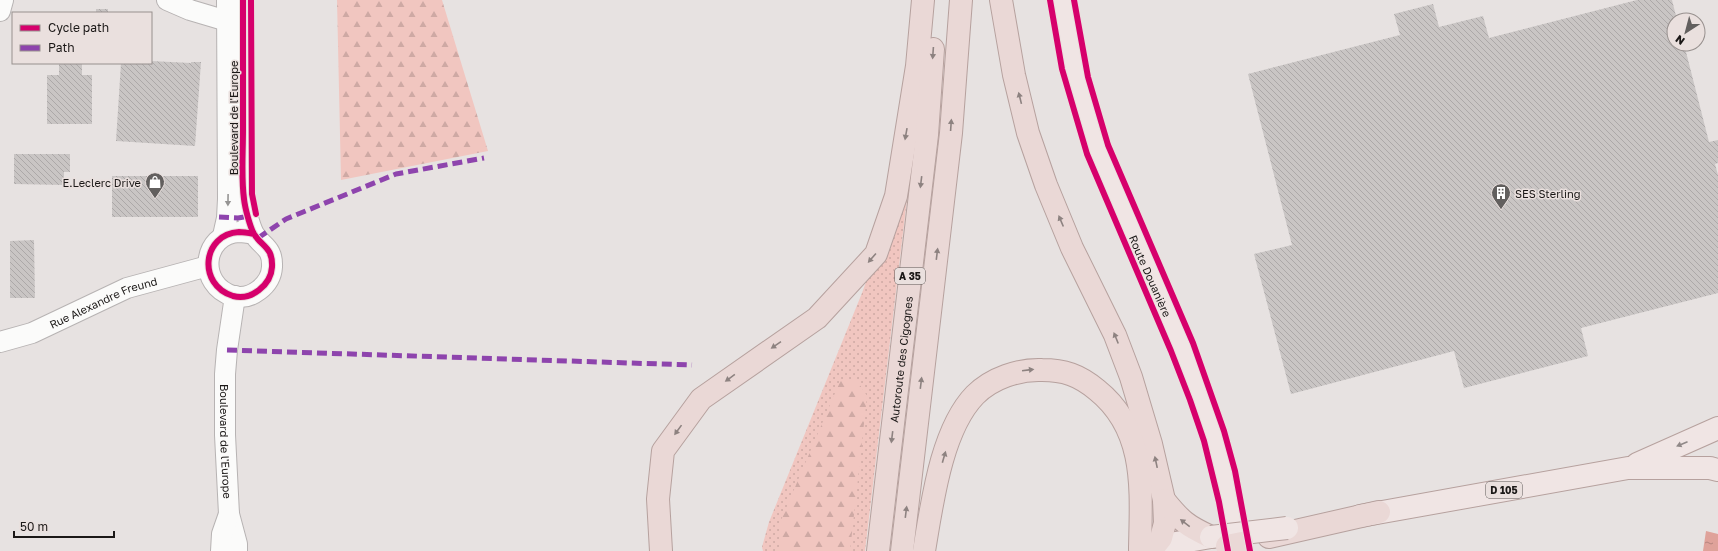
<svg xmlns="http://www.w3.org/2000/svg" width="1718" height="551" font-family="'Golos Text',sans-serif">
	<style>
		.grass { fill: url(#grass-dots) }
		.forest { fill: url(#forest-firs) }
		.water { fill: url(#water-ripples) }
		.building { fill: url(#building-back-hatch) }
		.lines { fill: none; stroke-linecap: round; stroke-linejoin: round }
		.minor-casing { stroke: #b7b3b3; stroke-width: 22 }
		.major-casing { stroke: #b6a19e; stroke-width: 24 }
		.highway-casing { stroke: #b6a19e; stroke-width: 24 }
		.minor { stroke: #fbfbfa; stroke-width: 20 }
		.major { stroke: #f0e5e4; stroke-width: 22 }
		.highway { stroke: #ead8d6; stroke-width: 22 }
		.major-bridge-casing { stroke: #b6a19e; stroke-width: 24; stroke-linecap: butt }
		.highway-bridge-casing { stroke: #b6a19e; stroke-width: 24; stroke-linecap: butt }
		.major-bridge { stroke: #f0e5e4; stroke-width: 22 }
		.highway-bridge { stroke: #ead8d6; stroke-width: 22 }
		.quiet { stroke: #8e44ad; stroke-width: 5; stroke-dasharray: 10 5; stroke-linecap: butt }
		.cycleway-casing { stroke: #eae0de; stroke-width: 8 }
		.cycleway { stroke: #d6006c; stroke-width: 6 }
		.oneway { fill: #8d8280 }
		.oneway2 { fill: #969594 }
		.oneway3 { fill: #908988 }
		.labels { text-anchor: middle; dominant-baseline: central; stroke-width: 3; stroke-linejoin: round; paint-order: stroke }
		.shield { fill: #eae0de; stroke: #595453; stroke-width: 1 }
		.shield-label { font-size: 10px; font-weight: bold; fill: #1b1817 }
		.street-label { font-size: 11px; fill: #1b1817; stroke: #eae0de }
		.poi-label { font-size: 11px; fill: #1b1817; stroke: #eae0de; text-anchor: end }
	</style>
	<defs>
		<pattern id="grass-dots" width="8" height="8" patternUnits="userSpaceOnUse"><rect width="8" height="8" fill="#f1c6c0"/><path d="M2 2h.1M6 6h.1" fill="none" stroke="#cea9a4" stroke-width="1.8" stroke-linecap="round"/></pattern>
		<pattern id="forest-firs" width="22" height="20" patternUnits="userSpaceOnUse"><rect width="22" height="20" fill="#f1c6c0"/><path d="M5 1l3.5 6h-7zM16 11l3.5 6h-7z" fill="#cea9a4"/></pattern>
		<pattern id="water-ripples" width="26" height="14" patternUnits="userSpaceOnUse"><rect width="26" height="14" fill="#dfa29a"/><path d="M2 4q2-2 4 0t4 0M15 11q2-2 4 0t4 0" fill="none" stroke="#b4837d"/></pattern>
		<pattern id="building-back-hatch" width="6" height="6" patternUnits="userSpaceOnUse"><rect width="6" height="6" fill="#c9c5c4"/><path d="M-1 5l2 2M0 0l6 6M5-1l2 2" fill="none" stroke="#aca8a8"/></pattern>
	</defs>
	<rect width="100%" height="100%" fill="#e7e2e1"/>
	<path class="grass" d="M915 132 865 551H763L762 547 769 522 862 293 894 205Z"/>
	<path class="forest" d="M337 0H442L488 151 341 180Z
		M841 379H856L867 396 850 551H780L779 525Z"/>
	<path class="water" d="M1706 531 1718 534V551H1703Z"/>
	<path class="building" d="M1637 0H1672L1677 20H1674V44H1684L1709 142 1718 140V163L1715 164 1718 175V293L1581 328 1588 356 1464 388 1454 351 1291 394 1254 254 1292 245 1248 74 1400 35 1394 14 1433 4 1439 27 1483 16 1489 38Z
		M96 9H108V13H96Z
		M151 61 191 63V62H201L195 146 116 141 121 63H151Z
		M59 63H82V75H92V124H47V75H59Z
		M14 154H70V172H64V185L14 184Z
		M112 176H198V217H112Z
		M34 240 35 298H10V241Z"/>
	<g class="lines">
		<defs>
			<g id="minor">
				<path d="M167 0 190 10 227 21"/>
				<path d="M243 0C243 43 243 87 243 130 243 153 241 177 244 199 245 208 250 227 254 234 262 247 273 247 272 267 271 285 251 301 233 296 197 285 202 234 239 232 244 232 249 233 254 234"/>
				<path d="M0 11 3 0"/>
				<path d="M223 236 227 218 228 199 227 0"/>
				<path id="s1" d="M235 296 227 350 225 374V435L229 514 237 544V551"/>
				<path id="s2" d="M0 342 32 333 127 288 208 266"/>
				<path d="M221 551 222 534 229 514"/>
			</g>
			<g id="major">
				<path id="s3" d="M1062 0 1080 94 1104 164 1141 254 1172 324 1214 437 1239 542V551"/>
				<path d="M1637 464 1718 428"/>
				<path d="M1360 516 1628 468H1710L1718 470"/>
				<path d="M1140 549 1211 537"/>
			</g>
			<g id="highway">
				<path d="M1001 0 1014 75 1028 133 1046 185 1072 248 1115 335 1131 377 1151 444 1164 500 1165 523 1161 538 1154 547"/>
				<path d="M1164 500C1181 521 1187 526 1211 537"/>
				<path d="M1269 537 1379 512"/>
				<path d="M661 551 658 499 663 451 701 399 817 318 876 254 896 196 917 66 923 0"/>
				<path id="s4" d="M878 551 927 135 933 49"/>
				<path d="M902 551 951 133 961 0"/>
				<path d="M924 551C932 504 941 430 975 395 992 378 1019 369 1042 370 1064 370 1079 375 1097 390 1147 430 1141 491 1140 549"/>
			</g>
		</defs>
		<use href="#minor" class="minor-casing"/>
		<use href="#major" class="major-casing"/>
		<use href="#highway" class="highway-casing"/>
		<use href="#minor" class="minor"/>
		<use href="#major" class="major"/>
		<use href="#highway" class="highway"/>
		<defs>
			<path id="major-bridge" d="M1211 537 1287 528"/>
			<path id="highway-bridge" d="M1227 546 1242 543"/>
		</defs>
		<use href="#major-bridge" class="major-bridge-casing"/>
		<use href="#highway-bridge" class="highway-bridge-casing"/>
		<use href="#major-bridge" class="major-bridge"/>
		<use href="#highway-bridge" class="highway-bridge"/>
		<path class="quiet" d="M219 217 238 218 251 216
			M258 238 286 219 396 174 484 158
			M227 350 692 365"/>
		<defs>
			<path id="cycleway" d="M243 0C243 43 243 87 243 130 243 153 241 177 244 199 245 208 250 227 254 234 262 247 273 247 272 267 271 285 251 301 233 296 197 285 202 234 239 232 244 232 249 233 254 234
				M251 0 252 194 256 214
				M1050 0 1062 69 1087 154 1171 351 1190 400 1204 441 1219 502 1228 551
				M1074 0 1088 77 1108 145 1193 343 1224 431 1235 471 1250 551"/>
		</defs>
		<use href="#cycleway" class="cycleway-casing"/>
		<use href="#cycleway" class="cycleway"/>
	</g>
	<defs><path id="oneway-solid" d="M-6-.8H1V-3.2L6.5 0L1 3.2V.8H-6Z"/></defs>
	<g class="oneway">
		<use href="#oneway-solid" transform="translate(933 53) rotate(94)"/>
		<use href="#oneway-solid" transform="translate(1020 98) rotate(-104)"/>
		<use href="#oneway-solid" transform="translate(951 125) rotate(-86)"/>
		<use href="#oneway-solid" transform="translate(906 134) rotate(100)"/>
		<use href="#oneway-solid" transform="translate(921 182) rotate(97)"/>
		<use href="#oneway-solid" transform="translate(1061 221) rotate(-113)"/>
		<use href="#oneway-solid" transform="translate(937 254) rotate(-83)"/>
		<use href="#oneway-solid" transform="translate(872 258) rotate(131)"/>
		<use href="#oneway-solid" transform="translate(1116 338) rotate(-112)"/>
		<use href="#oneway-solid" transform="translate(776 345) rotate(146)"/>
		<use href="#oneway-solid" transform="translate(1028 370) rotate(-7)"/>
		<use href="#oneway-solid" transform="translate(730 378) rotate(144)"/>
		<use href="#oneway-solid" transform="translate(921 383) rotate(-83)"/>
		<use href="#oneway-solid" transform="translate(678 430) rotate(126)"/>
		<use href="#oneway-solid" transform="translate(892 437) rotate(97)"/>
		<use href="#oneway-solid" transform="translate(944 457) rotate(-74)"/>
		<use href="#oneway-solid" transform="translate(1156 462) rotate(-102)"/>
		<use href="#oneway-solid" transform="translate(906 512) rotate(-83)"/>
		<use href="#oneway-solid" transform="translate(1185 523) rotate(-142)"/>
	</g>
	<use class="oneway2" href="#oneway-solid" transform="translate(228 200) rotate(91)"/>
	<use class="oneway3" href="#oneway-solid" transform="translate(1682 444) rotate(157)"/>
	<defs>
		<symbol id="shop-pin" viewBox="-11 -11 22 30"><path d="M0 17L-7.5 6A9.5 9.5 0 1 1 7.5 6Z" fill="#625f5e" stroke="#eae0de"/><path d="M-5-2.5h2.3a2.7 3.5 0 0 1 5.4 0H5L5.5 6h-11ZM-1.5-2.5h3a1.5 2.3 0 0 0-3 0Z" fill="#fff"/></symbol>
		<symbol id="building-pin" viewBox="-11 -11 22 30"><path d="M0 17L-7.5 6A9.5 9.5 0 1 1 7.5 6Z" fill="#625f5e" stroke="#eae0de"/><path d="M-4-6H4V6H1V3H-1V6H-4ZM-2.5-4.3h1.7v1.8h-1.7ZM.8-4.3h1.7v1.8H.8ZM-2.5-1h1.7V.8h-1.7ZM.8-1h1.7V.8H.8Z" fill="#fff"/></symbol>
	</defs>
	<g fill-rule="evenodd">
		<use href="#shop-pin" x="144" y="171" width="22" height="30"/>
		<use href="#building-pin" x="1490" y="182" width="22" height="30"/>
	</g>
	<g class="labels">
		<g class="shield">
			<rect x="895" y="268" width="30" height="16" rx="3"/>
			<rect x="1486" y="482" width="36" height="16" rx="3"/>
		</g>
		<g class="shield-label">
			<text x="910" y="276">A 35</text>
			<text x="1504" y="490">D 105</text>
		</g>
		<g class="street-label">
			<text transform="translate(233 118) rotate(-90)">Boulevard de l'Europe</text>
			<text stroke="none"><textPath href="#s3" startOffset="291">Route Douanière</textPath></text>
			<text stroke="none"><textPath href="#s2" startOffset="111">Rue Alexandre Freund</textPath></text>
			<text stroke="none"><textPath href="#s4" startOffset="193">Autoroute des Cigognes</textPath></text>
			<text stroke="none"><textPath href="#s1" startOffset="146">Boulevard de l'Europe</textPath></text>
		</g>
		<g class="poi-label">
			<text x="141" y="182">E.Leclerc Drive</text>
			<text x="1515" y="193" text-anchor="start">SES Sterling</text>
		</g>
	</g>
	<rect x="12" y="12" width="140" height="52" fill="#eae0de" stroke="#97908e"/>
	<rect x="20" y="25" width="20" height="6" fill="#d6006c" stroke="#97908e"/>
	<text x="48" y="32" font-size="12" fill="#1b1817">Cycle path</text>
	<rect x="20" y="45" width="20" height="6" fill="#8e44ad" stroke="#97908e"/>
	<text x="48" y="52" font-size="12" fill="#1b1817">Path</text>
	<g transform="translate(1686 32) rotate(216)"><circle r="19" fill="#eae0de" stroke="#97908e"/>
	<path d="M0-3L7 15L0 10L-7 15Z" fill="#625f5e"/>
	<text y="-6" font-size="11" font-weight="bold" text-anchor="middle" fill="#1b1817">N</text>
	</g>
	<path d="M14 531v6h100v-6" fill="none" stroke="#1b1817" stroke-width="2"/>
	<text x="20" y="531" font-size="12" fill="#1b1817" stroke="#eae0de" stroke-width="3" paint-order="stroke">50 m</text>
</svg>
